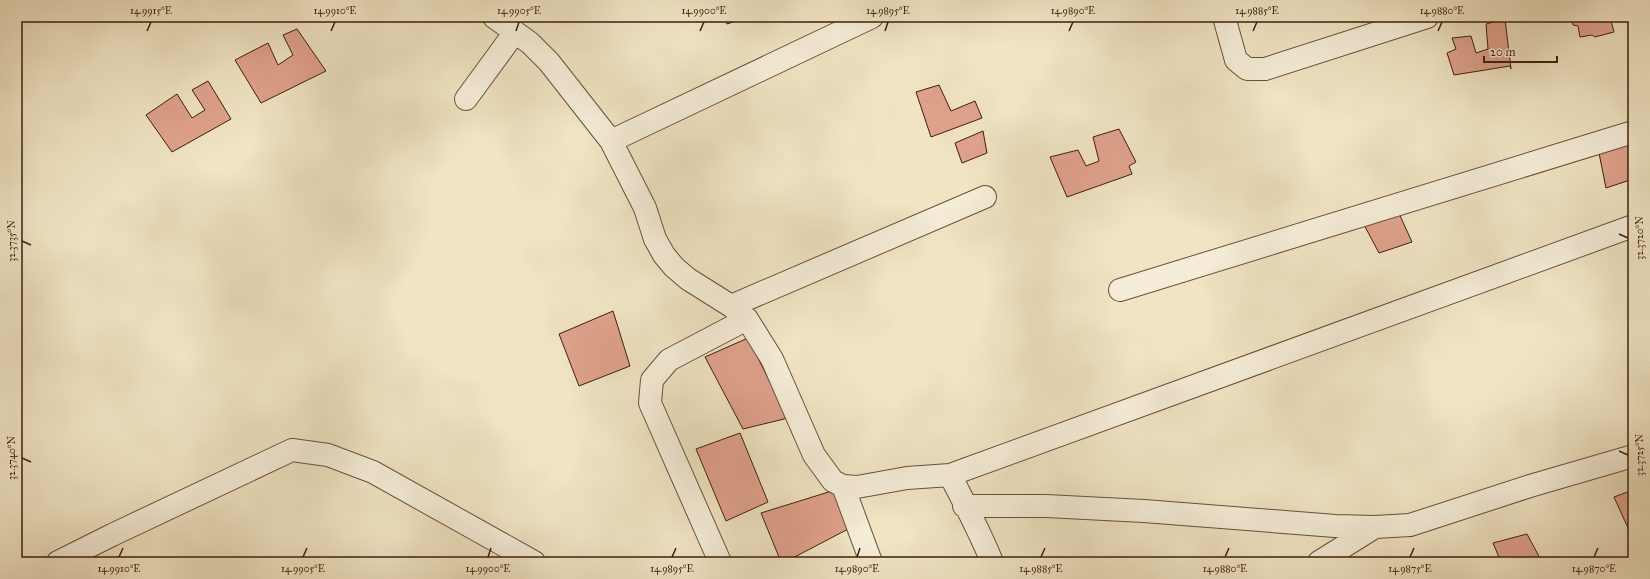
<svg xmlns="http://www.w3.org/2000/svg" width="1650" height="579" font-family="'IM FELL Great Primer',serif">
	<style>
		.building { fill: #e0a28c; stroke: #3c1f0c }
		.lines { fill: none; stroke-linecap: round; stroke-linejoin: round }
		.minor-casing { stroke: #69503a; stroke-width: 24 }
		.minor { stroke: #f5edd8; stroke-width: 22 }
		.ticks { fill: none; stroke: #3c1f0c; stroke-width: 1.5 }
		.neatline { fill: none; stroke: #3c1f0c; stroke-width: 1.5 }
		.ticks-label { font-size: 10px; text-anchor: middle; fill: #3c1f0c }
	</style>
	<rect width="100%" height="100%" fill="#f0e4c3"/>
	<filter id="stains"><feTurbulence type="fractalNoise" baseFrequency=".005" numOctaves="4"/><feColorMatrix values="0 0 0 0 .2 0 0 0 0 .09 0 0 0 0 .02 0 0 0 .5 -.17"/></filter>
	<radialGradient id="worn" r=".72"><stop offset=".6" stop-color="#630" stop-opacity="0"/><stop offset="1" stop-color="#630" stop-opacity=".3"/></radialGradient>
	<path class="building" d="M724 17H747L727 24Z
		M1571 17H1610L1614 32 1595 37 1592 35 1580 37 1578 26 1573 25Z
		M1505 19 1511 69 1510 66 1454 75 1447 53 1456 49 1452 38 1471 36 1476 53 1488 49 1486 24Z
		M297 29 326 71 261 103 235 60 268 43 278 65 293 55 283 35Z
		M208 81 231 119 172 152 146 115 177 94 192 118 205 110 192 90Z
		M939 85 951 111 975 101 982 118 931 137 916 92Z
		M1119 129 1136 162 1129 166 1132 174 1067 197 1050 157 1078 150 1086 166 1099 161 1093 137Z
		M983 131 987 153 962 163 955 143Z
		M1633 137V179L1606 188 1598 148Z
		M1397 209 1412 242 1379 253 1362 221Z
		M613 311 630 366 579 386 559 334Z
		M748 338 788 418 743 429 705 357Z
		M740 433 768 502 726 521 696 449Z
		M835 490 852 527 785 562H781L761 513Z
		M1633 490V539L1614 497Z
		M1527 534 1542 562H1501L1493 543Z"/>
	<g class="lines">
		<defs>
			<path id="minor" d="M494 17 530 43 549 62 611 141 645 208 655 239 664 255 674 267 688 279 731 306 747 319 772 359 814 455 833 481 843 486 857 487 907 478 950 475 1633 226
				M1224 17 1236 60 1247 69H1265L1427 17
				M466 99 515 32
				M611 141 872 17
				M1120 290 1633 132
				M731 306 985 197
				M950 475C965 504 980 532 992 562
				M843 486 871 562
				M964 506H1046L1144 511 1335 526 1375 527 1410 525 1530 486 1633 456
				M58 562 112 535 292 450 328 455 373 472 534 562
				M720 562 650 403 652 380 669 360 747 319
				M1319 562 1375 527"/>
		</defs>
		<use href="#minor" class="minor-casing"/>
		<use href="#minor" class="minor"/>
	</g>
	<path class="ticks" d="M147 31 151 22M331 31 335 22M516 31 519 22M700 31 704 22M885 31 888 22M1069 31 1073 22M1253 31 1257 22M1438 31 1442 22M1619 234 1628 238M22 241 31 245M1619 451 1628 455M22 458 31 462M119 557 123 548M303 557 307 548M488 557 491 548M672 557 676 548M857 557 860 548M1041 557 1045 548M1225 557 1229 548M1410 557 1414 548M1594 557 1598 548"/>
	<rect width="1650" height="579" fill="none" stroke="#f0e4c3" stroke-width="44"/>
	<path d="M1484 56v6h73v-6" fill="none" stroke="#3c1f0c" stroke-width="2"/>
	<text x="1490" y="56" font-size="12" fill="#3c1f0c" stroke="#f5edd8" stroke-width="3" paint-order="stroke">20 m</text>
	<rect x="22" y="22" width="1606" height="535" class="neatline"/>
	<g class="ticks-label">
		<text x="151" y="14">14.9915°E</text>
		<text x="335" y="14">14.9910°E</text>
		<text x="519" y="14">14.9905°E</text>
		<text x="704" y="14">14.9900°E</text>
		<text x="888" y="14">14.9895°E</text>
		<text x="1073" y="14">14.9890°E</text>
		<text x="1257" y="14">14.9885°E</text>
		<text x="1442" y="14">14.9880°E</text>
		<text transform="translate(1639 238) rotate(-90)" y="4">32.3720°N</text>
		<text transform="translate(11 241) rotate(-90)" y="4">32.3735°N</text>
		<text transform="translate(1639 455) rotate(-90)" y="4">32.3725°N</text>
		<text transform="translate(11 458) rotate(-90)" y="4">32.3740°N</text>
		<text x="119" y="572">14.9910°E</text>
		<text x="303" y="572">14.9905°E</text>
		<text x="488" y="572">14.9900°E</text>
		<text x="672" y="572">14.9895°E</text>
		<text x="857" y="572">14.9890°E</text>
		<text x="1041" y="572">14.9885°E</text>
		<text x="1225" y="572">14.9880°E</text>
		<text x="1410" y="572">14.9875°E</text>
		<text x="1594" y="572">14.9870°E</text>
	</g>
	<rect width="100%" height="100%" filter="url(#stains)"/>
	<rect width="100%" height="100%" fill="url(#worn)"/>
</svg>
